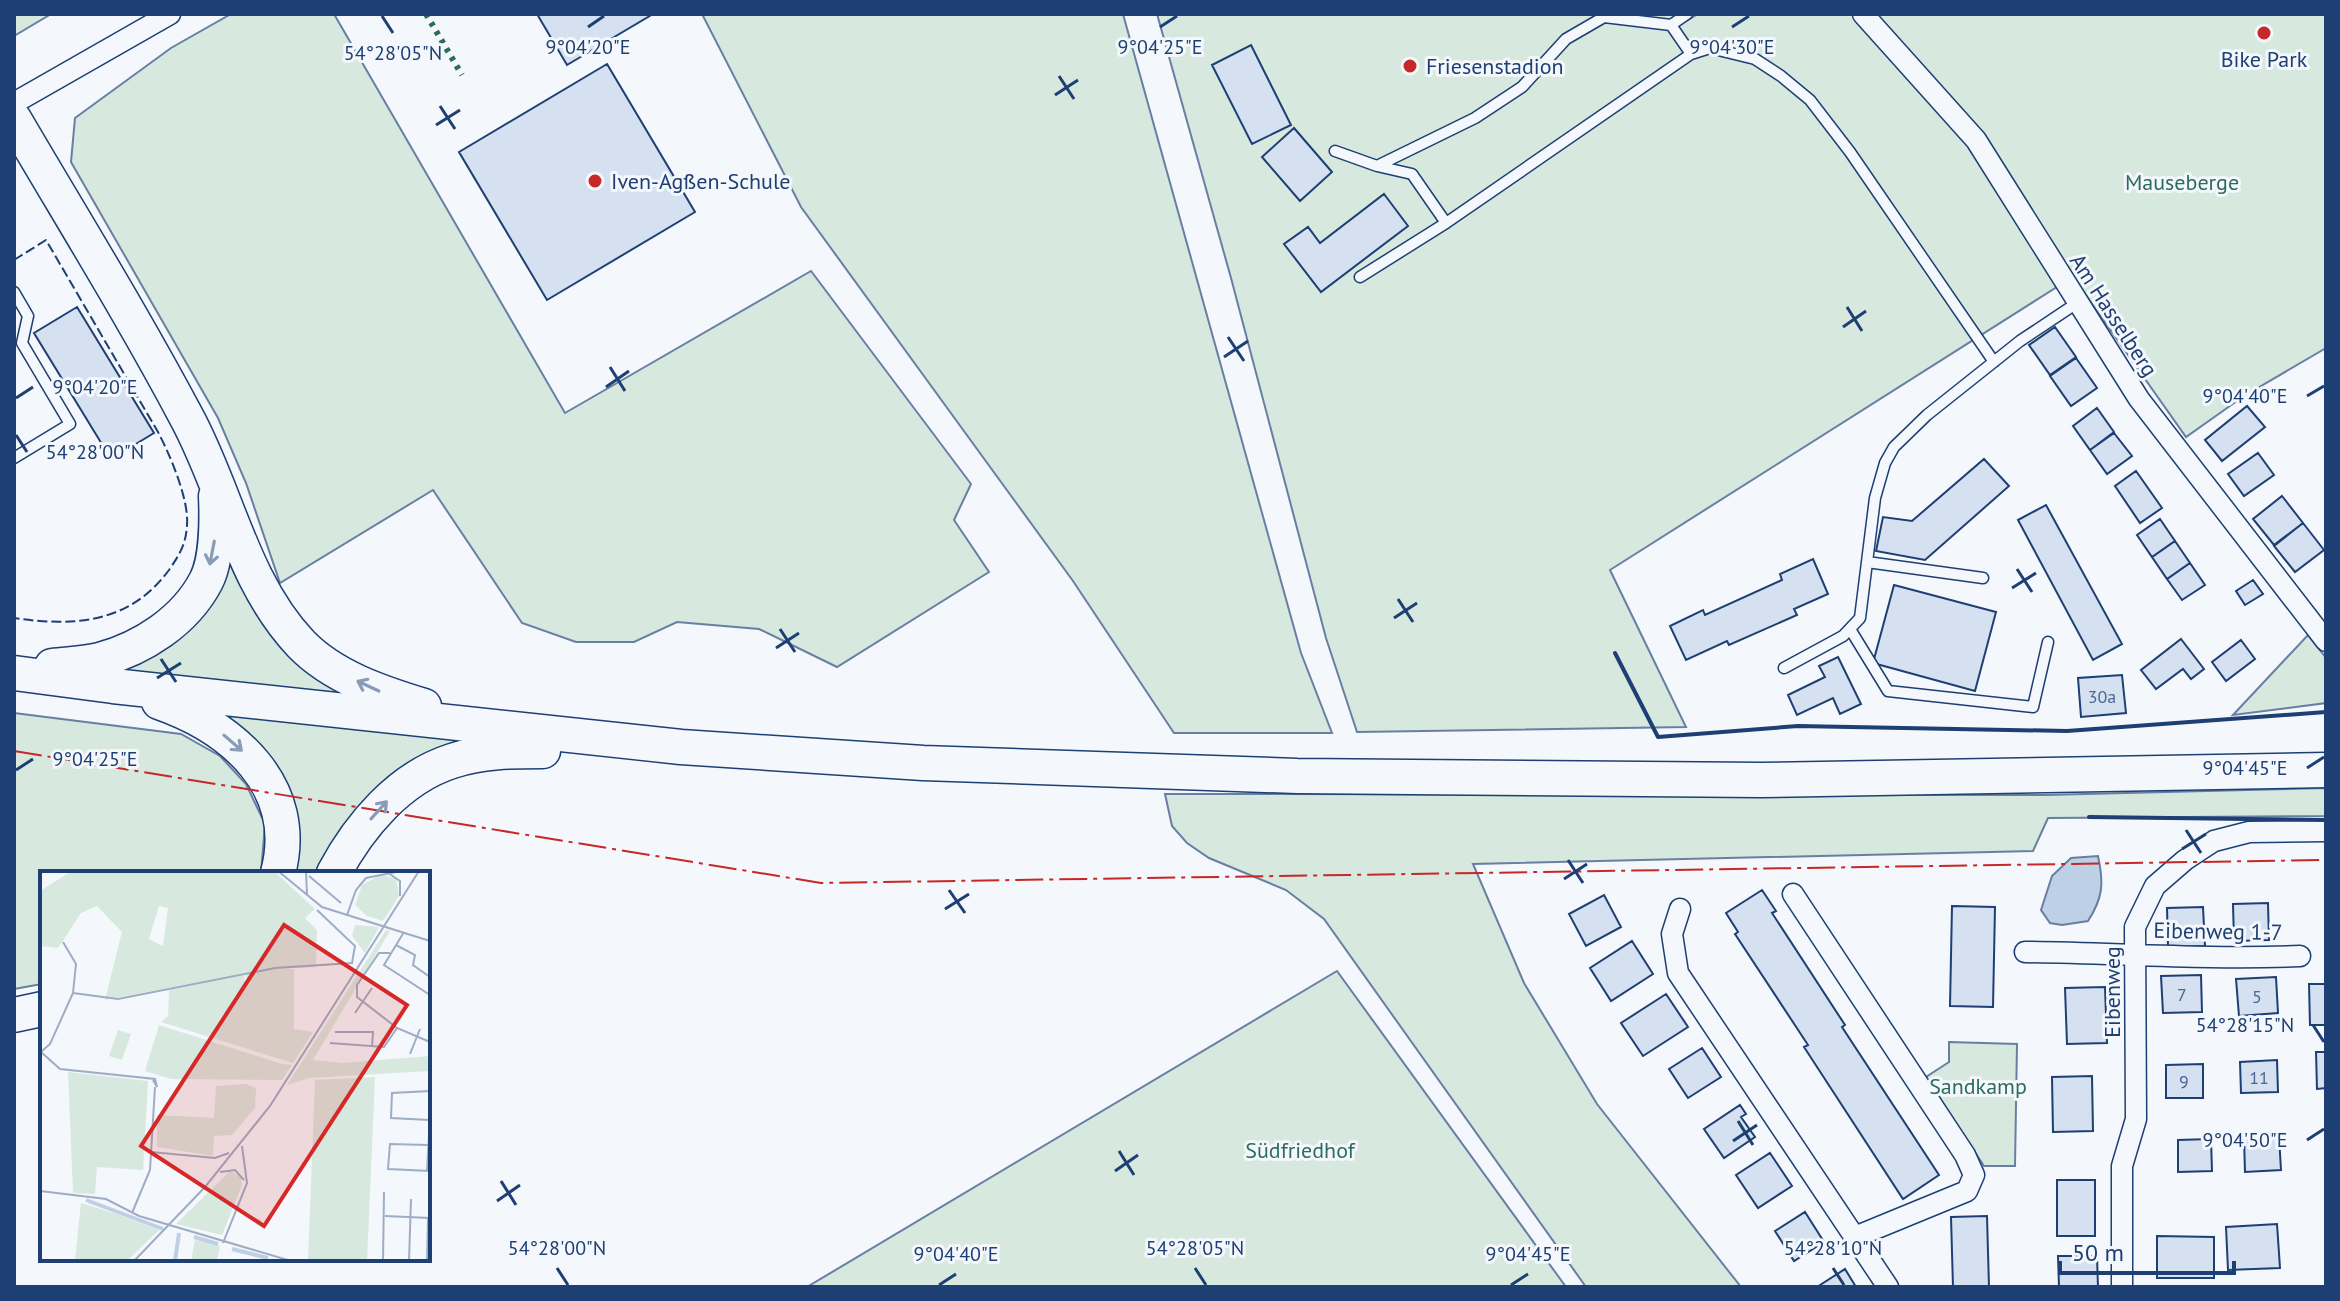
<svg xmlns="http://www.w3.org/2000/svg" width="2340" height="1301" font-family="'PT Sans',sans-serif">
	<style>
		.green { fill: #d7e8df; stroke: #687fa3; stroke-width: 2 }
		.water { fill: #bed0e5; stroke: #687fa3; stroke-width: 2 }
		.building { fill: #d5e0f0; stroke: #1d3f73; stroke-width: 2 }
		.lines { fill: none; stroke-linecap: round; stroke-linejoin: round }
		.service-casing { stroke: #1d3f73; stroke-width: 13 }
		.minor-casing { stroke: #1d3f73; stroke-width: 23 }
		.trunk-casing { stroke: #1d3f73; stroke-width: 37 }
		.service { stroke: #f4f7fb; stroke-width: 10 }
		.minor { stroke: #f4f7fb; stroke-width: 20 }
		.trunk { stroke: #f4f7fb; stroke-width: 34 }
		.hedge { stroke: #2c6c60; stroke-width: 6; stroke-dasharray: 4 6; stroke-linecap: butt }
		.fence { stroke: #1d3f73; stroke-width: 2; stroke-dasharray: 10 4; stroke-linecap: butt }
		.wall { stroke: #1d3f73; stroke-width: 4 }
		.power { stroke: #c62828; stroke-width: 2; stroke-dasharray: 28 6 4 6; stroke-linecap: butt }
		.oneway { stroke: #889bb7 }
		.ticks { fill: none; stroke: #1d3f73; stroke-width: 3 }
		.poi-dot { fill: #c62828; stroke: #f4f7fb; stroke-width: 3 }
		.labels { text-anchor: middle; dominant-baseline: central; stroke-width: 6; stroke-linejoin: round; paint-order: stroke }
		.number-label { font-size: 18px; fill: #4b6792 }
		.poi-label { font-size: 22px; fill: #1d3f73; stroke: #f4f7fb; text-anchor: start }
		.park-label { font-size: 22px; fill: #2c6c60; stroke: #f4f7fb }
		.street-label { font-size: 22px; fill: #1d3f73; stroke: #f4f7fb }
		.inset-river { fill: none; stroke: #bed0e5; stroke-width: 4 }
		.inset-road { fill: none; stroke: #9eadc5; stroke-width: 2 }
		.view { fill: #d62828; fill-opacity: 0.15; stroke: #d62828; stroke-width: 4 }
		.inset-edge { fill: none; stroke: #1d3f73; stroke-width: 4 }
		.ticks-label { font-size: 20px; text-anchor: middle; fill: #1d3f73; stroke: #f4f7fb; stroke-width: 6; stroke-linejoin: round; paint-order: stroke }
	</style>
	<rect width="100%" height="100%" fill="#f4f7fb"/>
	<path class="green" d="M14 14H51L14 36Z
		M231 14H334L565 413 811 271 971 484 954 520 989 572 837 667 759 629 677 622 634 642H576L522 623 433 490 280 583 246 483 218 418 71 162 75 118 171 48Z
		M702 14H1123L1301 653 1332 733H1174L1073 581 801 207Z
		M1157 14H1684L1688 20 1698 14H1853L1972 146 2060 285 1610 570 1686 727 1357 732 1326 638 1231 278Z
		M1867 14H2326V348L2244 396 2186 437 2073 277Z
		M232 544 351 697 114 671Z
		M2308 635 2326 658V703L2233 715Z
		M14 713 181 734 220 756 246 784 265 824 261 873H42V984L14 989Z
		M210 713 462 740 409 765 321 873H290L291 817Z
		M2326 788V816L2048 818 2033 851 1473 864 1524 983 1597 1104 1741 1287H1586L1324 919 1286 890 1209 858 1187 843 1172 826 1165 794 2045 795Z
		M1337 971 1566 1287H807Z
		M1949 1042 2017 1044 2015 1166H1984L1926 1077 1949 1062Z"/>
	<path class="water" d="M2098 856C2104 883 2103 898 2088 921L2062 925 2050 923 2041 910 2052 876 2071 858Z"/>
	<path class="building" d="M537 14H653L567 65Z
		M1251 45 1291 125 1252 144 1212 65Z
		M607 64 695 212 547 300 459 152Z
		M1294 128 1332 172 1300 201 1262 157Z
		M1384 194 1408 226 1321 292 1284 244 1308 227 1320 243Z
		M77 307 154 433 111 459 34 333Z
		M2055 327 2076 357 2050 375 2029 345Z
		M2076 358 2097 388 2071 406 2050 376Z
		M2247 406 2265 427 2222 461 2205 440Z
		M2097 408 2114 432 2090 450 2073 426Z
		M2114 433 2132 456 2107 474 2090 450Z
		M2258 453 2274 475 2244 496 2228 474Z
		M1984 459 2009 486 1925 560 1876 551 1883 517 1912 521Z
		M2136 471 2162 508 2140 523 2115 486Z
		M2282 496 2303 523 2274 545 2253 519Z
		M2046 505 2122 644 2093 660 2018 520Z
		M2160 519 2175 541 2152 557 2137 535Z
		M2303 523 2324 550 2295 572 2274 546Z
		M2175 541 2190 563 2167 579 2152 557Z
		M1813 559 1828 594 1794 609 1797 615 1729 645 1727 641 1686 660 1670 626 1703 610 1705 615 1782 580 1780 574Z
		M2190 563 2205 585 2182 600 2167 579Z
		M2253 580 2263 594 2245 605 2236 591Z
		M1894 585 1996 612 1975 691 1873 663Z
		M2181 639 2204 669 2191 679 2183 669 2156 689 2141 670Z
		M2241 640 2255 659 2226 681 2212 662Z
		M1838 657 1861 704 1840 714 1833 698 1797 715 1788 695 1825 677 1819 666Z
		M2122 675 2126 713 2081 717 2078 678Z
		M1762 890 1776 911 1772 913 1845 1025 1842 1027 1939 1175 1903 1199 1804 1047 1808 1045 1735 934 1738 932 1726 913Z
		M1604 895 1621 927 1586 946 1569 914Z
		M2268 903 2269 940 2234 941 2233 904Z
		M1952 906 1995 907 1993 1007 1950 1006Z
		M2203 907 2205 946 2168 947 2167 908Z
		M1632 941 1653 974 1611 1001 1590 968Z
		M2201 975 2202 1012 2163 1013 2161 976Z
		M2276 977 2278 1013 2239 1016 2236 979Z
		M2309 984H2326V1025H2310Z
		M2105 987 2107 1043 2067 1044 2065 988Z
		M1666 994 1688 1027 1643 1056 1621 1023Z
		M1702 1048 1721 1077 1688 1098 1669 1069Z
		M2316 1052H2326V1088L2317 1089Z
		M2277 1060 2278 1092 2241 1093 2240 1062Z
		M2203 1064V1098H2166V1065Z
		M2092 1076 2093 1131 2053 1132 2052 1077Z
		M1740 1105 1746 1114 1741 1117 1755 1137 1724 1158 1704 1129Z
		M2279 1136 2281 1170 2245 1172 2244 1138Z
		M2211 1139 2212 1171 2178 1172V1140Z
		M1770 1153 1792 1186 1758 1208 1736 1175Z
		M2057 1180H2095V1236H2057Z
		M1805 1212 1824 1242 1794 1261 1775 1231Z
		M1987 1216 1989 1287H1953L1951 1217Z
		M2277 1224 2280 1268 2228 1270 2226 1227Z
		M2157 1236 2214 1237V1278H2157Z
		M2058 1256H2097L2098 1287H2059Z
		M1845 1269 1856 1287H1817Z"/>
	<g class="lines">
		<defs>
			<path id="service" d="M1687 14 1671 25 1604 17 1566 39 1522 87 1475 118 1377 166 1412 174 1446 223 1691 54 1710 48 1755 59 1781 76 1810 100 1850 152 1994 362
				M1671 25 1691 54
				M1335 151 1377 166
				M1360 277 1446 223
				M14 292 28 316 22 343 70 424 14 458
				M1867 562 1983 578
				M1850 629 1888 691 2033 707 2048 642
				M1784 668 1843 636 1860 618 1875 498 1885 463 1894 447 1927 415 2020 341 2077 303"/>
			<path id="minor" d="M1863 14 1976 140 2139 399 2326 641
				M14 103 170 14
				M1793 894 1965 1155 1974 1175 1967 1191 1855 1237
				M1680 909 1672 934 1678 973 1888 1287
				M2025 952C2116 953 2208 960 2300 956
				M2122 1287V1166L2136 1119 2135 927 2155 886 2185 860 2214 841 2249 832 2326 831"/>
			<path id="trunk" d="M14 119C72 218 133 316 187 418 227 492 242 582 301 644 333 677 381 693 424 706
				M52 666C67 664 85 664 100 660 143 648 185 621 206 581 217 560 217 519 216 496
				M14 673 113 686 681 747 923 763 1297 776 1761 780 2326 770
				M159 702C233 728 301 786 278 873
				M334 873C359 826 399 778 452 761 481 751 513 751 543 751
				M14 1015 42 1009"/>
		</defs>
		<use href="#service" class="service-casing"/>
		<use href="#minor" class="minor-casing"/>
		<use href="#trunk" class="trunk-casing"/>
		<use href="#service" class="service"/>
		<use href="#minor" class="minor"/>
		<use href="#trunk" class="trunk"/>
		<path class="hedge" d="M426 14 462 75"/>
		<path class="fence" d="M14 260 46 240 158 432C170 455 189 499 187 525 186 544 180 554 169 570 130 623 75 627 14 618"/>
		<path class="wall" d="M1615 653 1658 737 1798 726 2067 731 2326 712
			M2089 817 2326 820"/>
		<path class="power" d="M14 751 821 883 2326 860"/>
	</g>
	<defs><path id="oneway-shaft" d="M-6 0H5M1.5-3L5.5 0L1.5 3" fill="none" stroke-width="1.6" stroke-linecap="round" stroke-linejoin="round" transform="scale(2)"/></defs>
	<g class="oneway">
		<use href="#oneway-shaft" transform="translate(212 553) rotate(101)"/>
		<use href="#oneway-shaft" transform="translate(368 686) rotate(-155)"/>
		<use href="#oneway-shaft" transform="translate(233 743) rotate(41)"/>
		<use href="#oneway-shaft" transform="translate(379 810) rotate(-48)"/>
	</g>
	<path class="ticks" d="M382 16 393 33M588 27 604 16M1160 27 1177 16M1732 27 1749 16M1059 76 1074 99M1055 95 1078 80M440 106 455 129M436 125 460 110M1847 307 1862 331M1843 327 1866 311M1228 337 1244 361M1224 357 1248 341M610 367 625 391M606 387 629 371M2307 396 2324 386M16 398 33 387M16 435 27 452M2017 569 2032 592M2012 588 2036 573M1398 599 1413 622M1394 618 1417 603M780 629 795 652M776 648 799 633M161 659 176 682M157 678 181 663M2307 768 2324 757M16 770 33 759M2186 830 2201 853M2182 849 2206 834M1568 860 1583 883M1564 879 1587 864M949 890 965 913M945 909 969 894M2313 1025 2324 1042M1738 1121 1753 1145M2307 1140 2324 1129M1733 1141 1757 1125M1119 1151 1134 1175M1115 1171 1138 1155M501 1181 516 1205M497 1201 520 1185M557 1268 568 1285M1195 1268 1206 1285M1833 1268 1844 1285M939 1285 956 1274M1511 1285 1528 1274"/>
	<g class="poi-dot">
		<circle cx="2264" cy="33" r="8"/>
		<circle cx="1410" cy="66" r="8"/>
		<circle cx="595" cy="181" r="8"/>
	</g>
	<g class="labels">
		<g class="number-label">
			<text x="2102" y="696">30a</text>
			<text x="2182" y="994">7</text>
			<text x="2257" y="996">5</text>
			<text x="2259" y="1077">11</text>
			<text x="2184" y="1081">9</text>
		</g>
		<g class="poi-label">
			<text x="2264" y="59" text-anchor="middle">Bike Park</text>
			<text x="1426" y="66">Friesenstadion</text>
			<text x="611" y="181">Iven-Agßen-Schule</text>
		</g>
		<g class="park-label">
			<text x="2182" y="182">Mauseberge</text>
			<text x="1978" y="1086">Sandkamp</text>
			<text x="1300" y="1150">Südfriedhof</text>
		</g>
		<g class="street-label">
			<text transform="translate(2114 315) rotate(57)">Am Hasselberg</text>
			<text transform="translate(2218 931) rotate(1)">Eibenweg 1-7</text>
			<text transform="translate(2112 992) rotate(-90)">Eibenweg</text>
		</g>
	</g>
	<g transform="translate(40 871)">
		<rect width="390" height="390" fill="#f4f7fb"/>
		<path d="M32 0H234L275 38 265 47 277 59 276 96 236 98H254V158L273 161 253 192 121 151 128 145 129 119 204 103 206 117V102L65 129 82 61 57 35 41 42 18 77 0 75V20ZM119 35 128 37 123 75 109 68ZM340 4 356 7 359 25 343 50 327 45 315 34 322 14ZM315 54 339 56 325 82 312 65ZM346 59 350 60 273 189 303 192 390 185V200L269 207 247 214ZM119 154 242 193 252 194 242 209 131 208 105 200ZM78 159 91 163 82 189 69 185ZM28 201 108 210 103 299 57 296 55 323 33 322ZM335 206 327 390H268L275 209ZM206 213 216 217 215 237 192 264 174 265 173 285 117 276V244L174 247 176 215ZM190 300 201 306 202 314 182 364 136 353ZM41 332 77 343 119 359 87 390H35ZM155 369 180 375 177 390H151Z" fill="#d7e8df" fill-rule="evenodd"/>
		<path class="inset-river" d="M46 329 123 358M154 366 178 373M192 378 228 387M135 390 139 362"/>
		<path class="inset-road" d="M238 0 282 36 390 70M266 0 267 24M348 2 360 10V25M269 5 301 32M307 44 316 19 326 7 361 0M364 61 344 94 390 124M356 74 375 84 373 94 390 106M350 82H339L317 114V126L357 157 390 171M33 122 78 128 235 97 312 92 315 75 277 39M315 142 332 117M295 161H333L332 176M290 172 344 176 357 157M2 180 10 173 33 122 36 93 23 71M1 181 20 198 115 208 117 216 113 209M370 183 380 158M390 249 351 247 352 222 390 220M388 274 350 273 348 298 390 300M111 281 175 287 189 282M387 300 390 246M180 301 195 299 204 309M0 320 66 328 99 345 251 390M92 342 110 299 115 216M345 345 390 347M183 372 207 312 202 275M94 390 165 316 230 235 379 0M343 390 344 321M369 390 371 328M387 390 388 347"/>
		<path class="view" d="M244 54 367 134 224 355 101 275Z"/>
		<rect width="390" height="390" class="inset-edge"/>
	</g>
	<g class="ticks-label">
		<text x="588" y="54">9°04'20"E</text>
		<text x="1160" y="54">9°04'25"E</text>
		<text x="1732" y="54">9°04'30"E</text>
		<text x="393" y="60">54°28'05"N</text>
		<text x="95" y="394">9°04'20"E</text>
		<text x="2245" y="403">9°04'40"E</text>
		<text x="95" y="459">54°28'00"N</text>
		<text x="95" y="766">9°04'25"E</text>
		<text x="2245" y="775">9°04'45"E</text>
		<text x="2245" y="1032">54°28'15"N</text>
		<text x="2245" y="1147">9°04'50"E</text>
		<text x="557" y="1255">54°28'00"N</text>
		<text x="1195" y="1255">54°28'05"N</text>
		<text x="1833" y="1255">54°28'10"N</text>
		<text x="956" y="1261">9°04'40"E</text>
		<text x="1528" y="1261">9°04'45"E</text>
	</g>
	<rect width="2340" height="1301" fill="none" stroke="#1d3f73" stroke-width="32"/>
	<path d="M2060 1261v12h174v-12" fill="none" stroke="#1d3f73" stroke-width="4"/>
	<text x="2072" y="1261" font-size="24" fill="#1d3f73" stroke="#f4f7fb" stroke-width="6" paint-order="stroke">50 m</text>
</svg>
